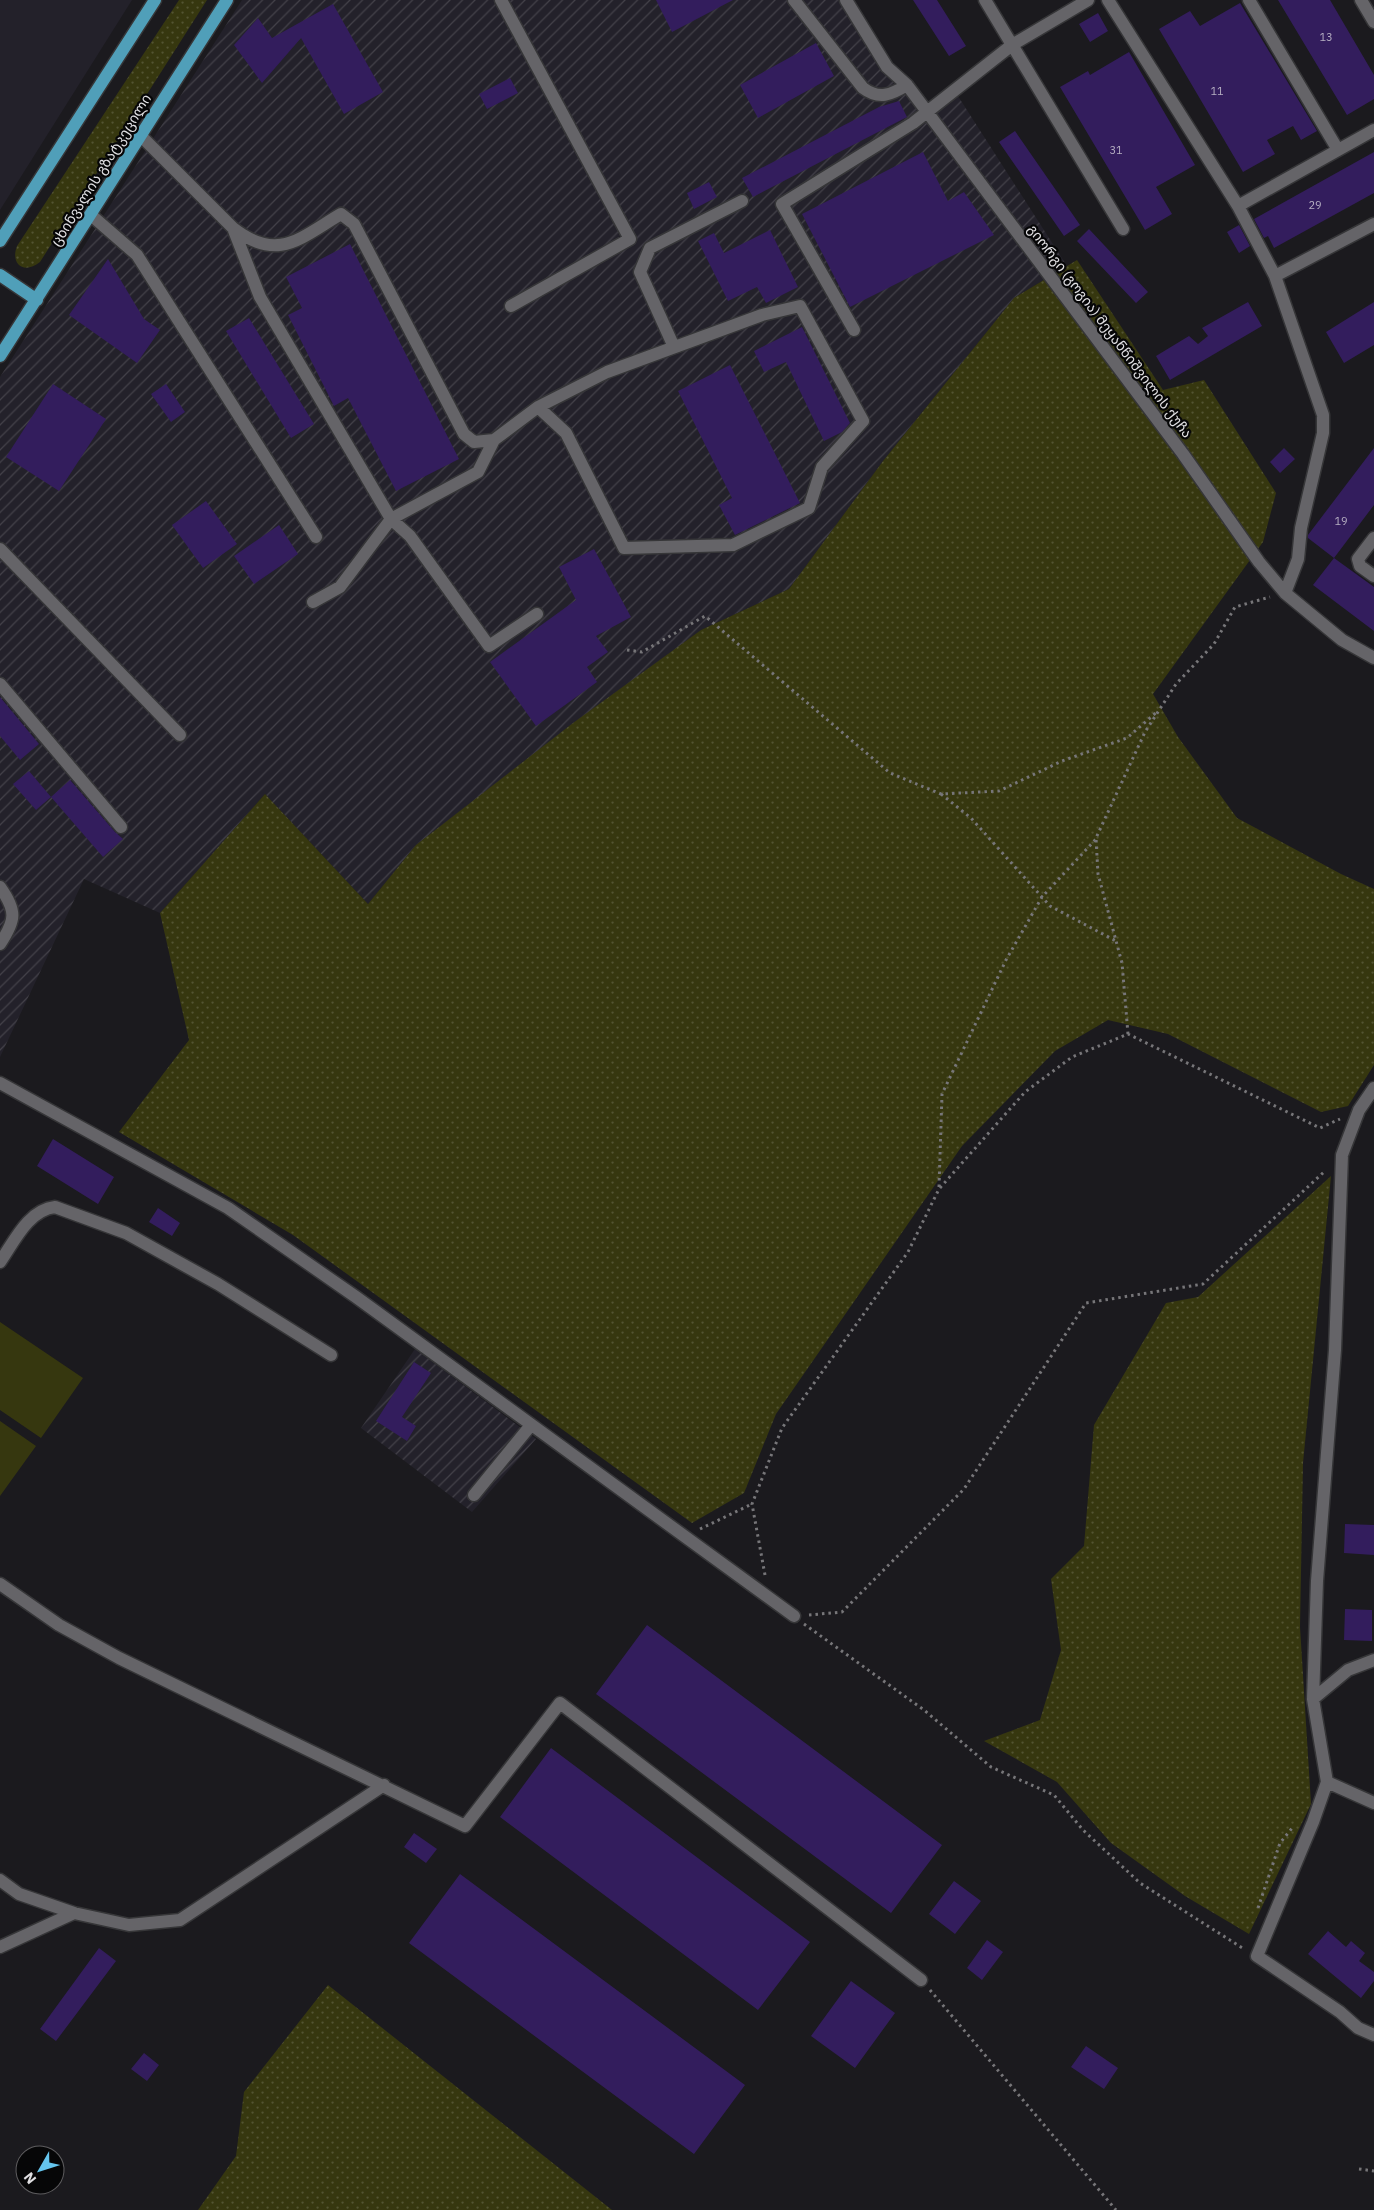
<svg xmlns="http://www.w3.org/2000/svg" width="1374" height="2210" font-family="'IBM Plex Sans','Noto Sans Georgian',sans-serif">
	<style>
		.built { fill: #23212a }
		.industrial { fill: url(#industrial-furrows) }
		.grass { fill: url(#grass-dots) }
		.garden { fill: #36370f }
		.building { fill: #331d5d }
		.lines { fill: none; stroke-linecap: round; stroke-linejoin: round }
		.minor-casing { stroke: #363638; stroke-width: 15 }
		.major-casing { stroke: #363638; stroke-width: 15 }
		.path { stroke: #777679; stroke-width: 3; stroke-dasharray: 2.5 4; stroke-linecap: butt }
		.minor { stroke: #656468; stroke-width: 12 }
		.major { stroke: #509fb9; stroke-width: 12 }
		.labels { text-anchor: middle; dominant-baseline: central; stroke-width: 4.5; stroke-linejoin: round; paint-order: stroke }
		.number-label { font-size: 11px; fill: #b6afc2 }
		.street-label { font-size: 14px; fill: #e1e0e3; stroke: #060607 }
	</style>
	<defs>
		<pattern id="industrial-furrows" width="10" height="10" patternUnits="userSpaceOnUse" patternTransform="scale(1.25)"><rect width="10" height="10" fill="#23212a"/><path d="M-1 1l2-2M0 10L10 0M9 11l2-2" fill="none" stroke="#434149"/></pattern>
		<pattern id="grass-dots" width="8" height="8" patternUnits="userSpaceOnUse" patternTransform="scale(1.25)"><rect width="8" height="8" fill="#36370f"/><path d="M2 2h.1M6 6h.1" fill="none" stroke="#535432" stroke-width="1.8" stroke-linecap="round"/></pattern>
	</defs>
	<rect width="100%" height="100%" fill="#1b1a1e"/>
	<path class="built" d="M0 0H132L0 210Z"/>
	<path class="industrial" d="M242 0H840L888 77 933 108 956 93 1067 266 1014 298 883 461 789 589 701 630 416 845 368 904 265 794 160 913 84 879 0 1057V377Z
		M415 1349 536 1439 472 1512 361 1428Z"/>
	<path class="grass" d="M179 0H207L40 262C24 275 10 264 17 246Z
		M1077 260 1163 390 1204 380 1276 493 1263 542 1153 694 1178 737 1237 818 1341 874 1374 889V1065L1348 1106 1321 1112 1168 1034 1108 1020 1055 1051 962 1146 776 1414 744 1493 692 1523 293 1235 119 1132 189 1040 160 913 265 794 368 904 416 845 573 723 701 630 789 589 883 461 1014 298Z
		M1331 1176 1303 1463 1300 1627 1311 1804 1249 1934 1185 1896 1111 1843 1057 1782 984 1741 1040 1720 1061 1650 1051 1579 1084 1546 1094 1425 1166 1303 1198 1297Z
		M328 1985 612 2210H198L236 2156 244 2092Z"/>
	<path class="garden" d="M0 1322 83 1378 41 1438 0 1410Z
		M0 1421 36 1446 0 1496Z"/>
	<path class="building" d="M656 0H733L672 32Z
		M913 0H937L966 46 949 56Z
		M1278 0H1330L1374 75V99L1347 115Z
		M1240 3 1317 131 1301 140 1293 126 1267 140 1275 154 1243 172 1159 29 1190 11 1200 26Z
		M333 4 383 92 344 114 301 38 262 83 234 45 258 18 272 38Z
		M1098 13 1108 31 1090 42 1079 24Z
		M816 43 834 76 758 118 740 85Z
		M1129 52 1195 165 1156 187 1172 214 1145 230 1060 87 1088 71 1090 75Z
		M510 78 518 93 487 109 479 94Z
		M899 101 907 117 753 197 742 178 879 107Z
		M1015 131 1080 225 1064 236 999 142Z
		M923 152 948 201 964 192 994 235 850 307 802 214Z
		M1374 152V193L1274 248 1268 236 1264 238 1254 219Z
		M709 182 717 197 694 209 687 193Z
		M1239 225 1250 246 1239 253 1227 232Z
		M1089 229 1148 292 1136 303 1077 241Z
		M770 230 798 287 766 303 757 287 728 301 698 241 714 233 724 253Z
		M350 244 459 459 396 491 348 398 334 406 288 315 302 308 286 277Z
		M108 259 144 319 160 330 137 363 69 315Z
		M1248 302 1262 326 1170 380 1156 356 1189 336 1198 344 1208 336 1202 328Z
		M1374 302V345L1344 363 1326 332Z
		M249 318 314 424 291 438 226 331Z
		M802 327 850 423 842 432 824 441 786 362 764 372 754 351Z
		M730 365 800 503 735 535 719 505 732 498 678 391Z
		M53 384 106 419 59 491 6 457Z
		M166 384 185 412 171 422 151 394Z
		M1284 448 1295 459 1280 473 1270 462Z
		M1374 448V505L1334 558 1308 538V535Z
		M206 501 237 544 203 568 172 525Z
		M279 525 298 554 254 584 234 556Z
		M594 549 631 617 596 636 608 652 587 667 597 682 536 726 490 662 576 600 559 567Z
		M1334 558 1374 587V631L1313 585Z
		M0 697 39 744 20 760 0 736Z
		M29 771 51 797 36 810 13 784Z
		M70 780 115 832 123 839 103 857 51 797Z
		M53 1139 114 1177 98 1204 37 1166Z
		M158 1208 180 1223 172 1236 149 1222Z
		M414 1362 431 1373 402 1417 416 1426 407 1441 376 1421Z
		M1345 1524 1374 1525V1555L1344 1553Z
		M1345 1609 1372 1610V1641L1344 1640Z
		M647 1625 942 1845 891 1913 596 1694Z
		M551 1748 810 1942 758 2010 500 1817Z
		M414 1833 437 1849 426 1863 404 1847Z
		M460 1874 745 2085 694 2154 409 1943Z
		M954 1881 981 1901 955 1934 929 1914Z
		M1328 1931 1346 1947 1351 1941 1365 1953 1359 1961 1374 1972V1981L1361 1998 1308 1954Z
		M987 1940 1003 1952 982 1980 967 1968Z
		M99 1948 116 1961 56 2041 40 2029Z
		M851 1981 895 2013 855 2068 811 2036Z
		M1086 2046 1118 2068 1104 2089 1071 2067Z
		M144 2053 159 2065 147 2081 131 2069Z"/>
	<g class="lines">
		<defs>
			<path id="minor" d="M501 0 630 239 511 306
				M794 0 863 88C879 100 891 95 907 85
				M846 0 887 67 907 85 1183 454 1259 562 1285 593 1342 640 1374 658
				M985 0 1123 229
				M1108 0 1238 206 1275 276 1323 415V433L1301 528 1298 559 1285 593
				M1249 0 1338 150
				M1361 0 1374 22
				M141 136 233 228C278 263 300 238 341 214L354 224 464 434 474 442 494 440 538 407 607 372 762 315 800 306 863 421 822 467 809 508 733 545 624 548 566 433 538 407
				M1238 206 1374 130
				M91 215 137 255 316 537
				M233 228 260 297 391 519 410 536 489 646 537 614
				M1275 276 1374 224
				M854 330 782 204 913 123 1012 45 1088 0
				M674 347 640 272 650 248 742 201
				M1374 538 1358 559 1360 566 1374 576
				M0 549 180 735
				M313 602 340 587 391 519 478 472 494 440
				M0 684 121 827
				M0 887C17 911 16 920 0 944
				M0 1083 228 1208 356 1297 794 1616
				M1374 1088 1359 1110 1342 1155 1335 1350 1317 1581 1313 1699 1327 1782 1313 1822 1257 1956 1340 2012 1358 2028 1374 2035
				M0 1262C14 1242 28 1210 55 1207L126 1233 218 1284 331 1355
				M474 1495 531 1425
				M0 1584 59 1625 119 1658 465 1826 560 1703 921 1980
				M1313 1699 1348 1670 1374 1660
				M1327 1782 1374 1803
				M0 1880 19 1894 74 1913 129 1925 180 1920 384 1785
				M0 1947 74 1913"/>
			<path id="major" d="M0 241 155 0
				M0 275 37 300
				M0 356 227 0"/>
		</defs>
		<use href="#minor" class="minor-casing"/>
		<use href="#major" class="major-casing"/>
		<path class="path" d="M627 650 642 652 705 616 890 773 941 794 999 791 1062 761 1127 738 1158 711
			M941 794 971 818 1050 906 1116 941
			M1128 1034 1122 963 1098 874 1096 838 1145 732 1176 684 1214 644 1235 607 1270 597
			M939 1187 942 1094 1006 960 1042 897 1096 839
			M700 1529 752 1504
			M765 1575 752 1504 782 1428 908 1252 939 1189 1025 1092 1072 1057 1128 1034 1320 1128 1340 1119
			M809 1615 842 1612 964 1489 1086 1303 1203 1284 1325 1171
			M804 1624 924 1710 991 1767 1054 1795 1083 1830 1140 1883 1244 1949
			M1258 1908 1280 1843 1293 1827
			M930 1990 1116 2210
			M1359 2169 1374 2171"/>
		<use href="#minor" class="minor"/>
		<use href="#major" class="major"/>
	</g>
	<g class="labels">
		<g class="number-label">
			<text x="1326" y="37">13</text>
			<text x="1217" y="91">11</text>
			<text x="1116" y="150">31</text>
			<text x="1315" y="205">29</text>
			<text x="1341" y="521">19</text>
		</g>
		<g class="street-label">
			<text transform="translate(101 170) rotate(-58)">ცხინვალის გზატკეცილი</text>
			<text transform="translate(1110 331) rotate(53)">გიორგი (გოგია) მეყანწიშვილის ქუჩა</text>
		</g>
	</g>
	<g transform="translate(40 2170) rotate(231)"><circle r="24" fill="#060607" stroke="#5e5d5f"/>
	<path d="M0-4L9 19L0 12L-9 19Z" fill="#65c5ee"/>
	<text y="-8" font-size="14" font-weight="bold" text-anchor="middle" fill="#e1e0e3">N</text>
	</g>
</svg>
